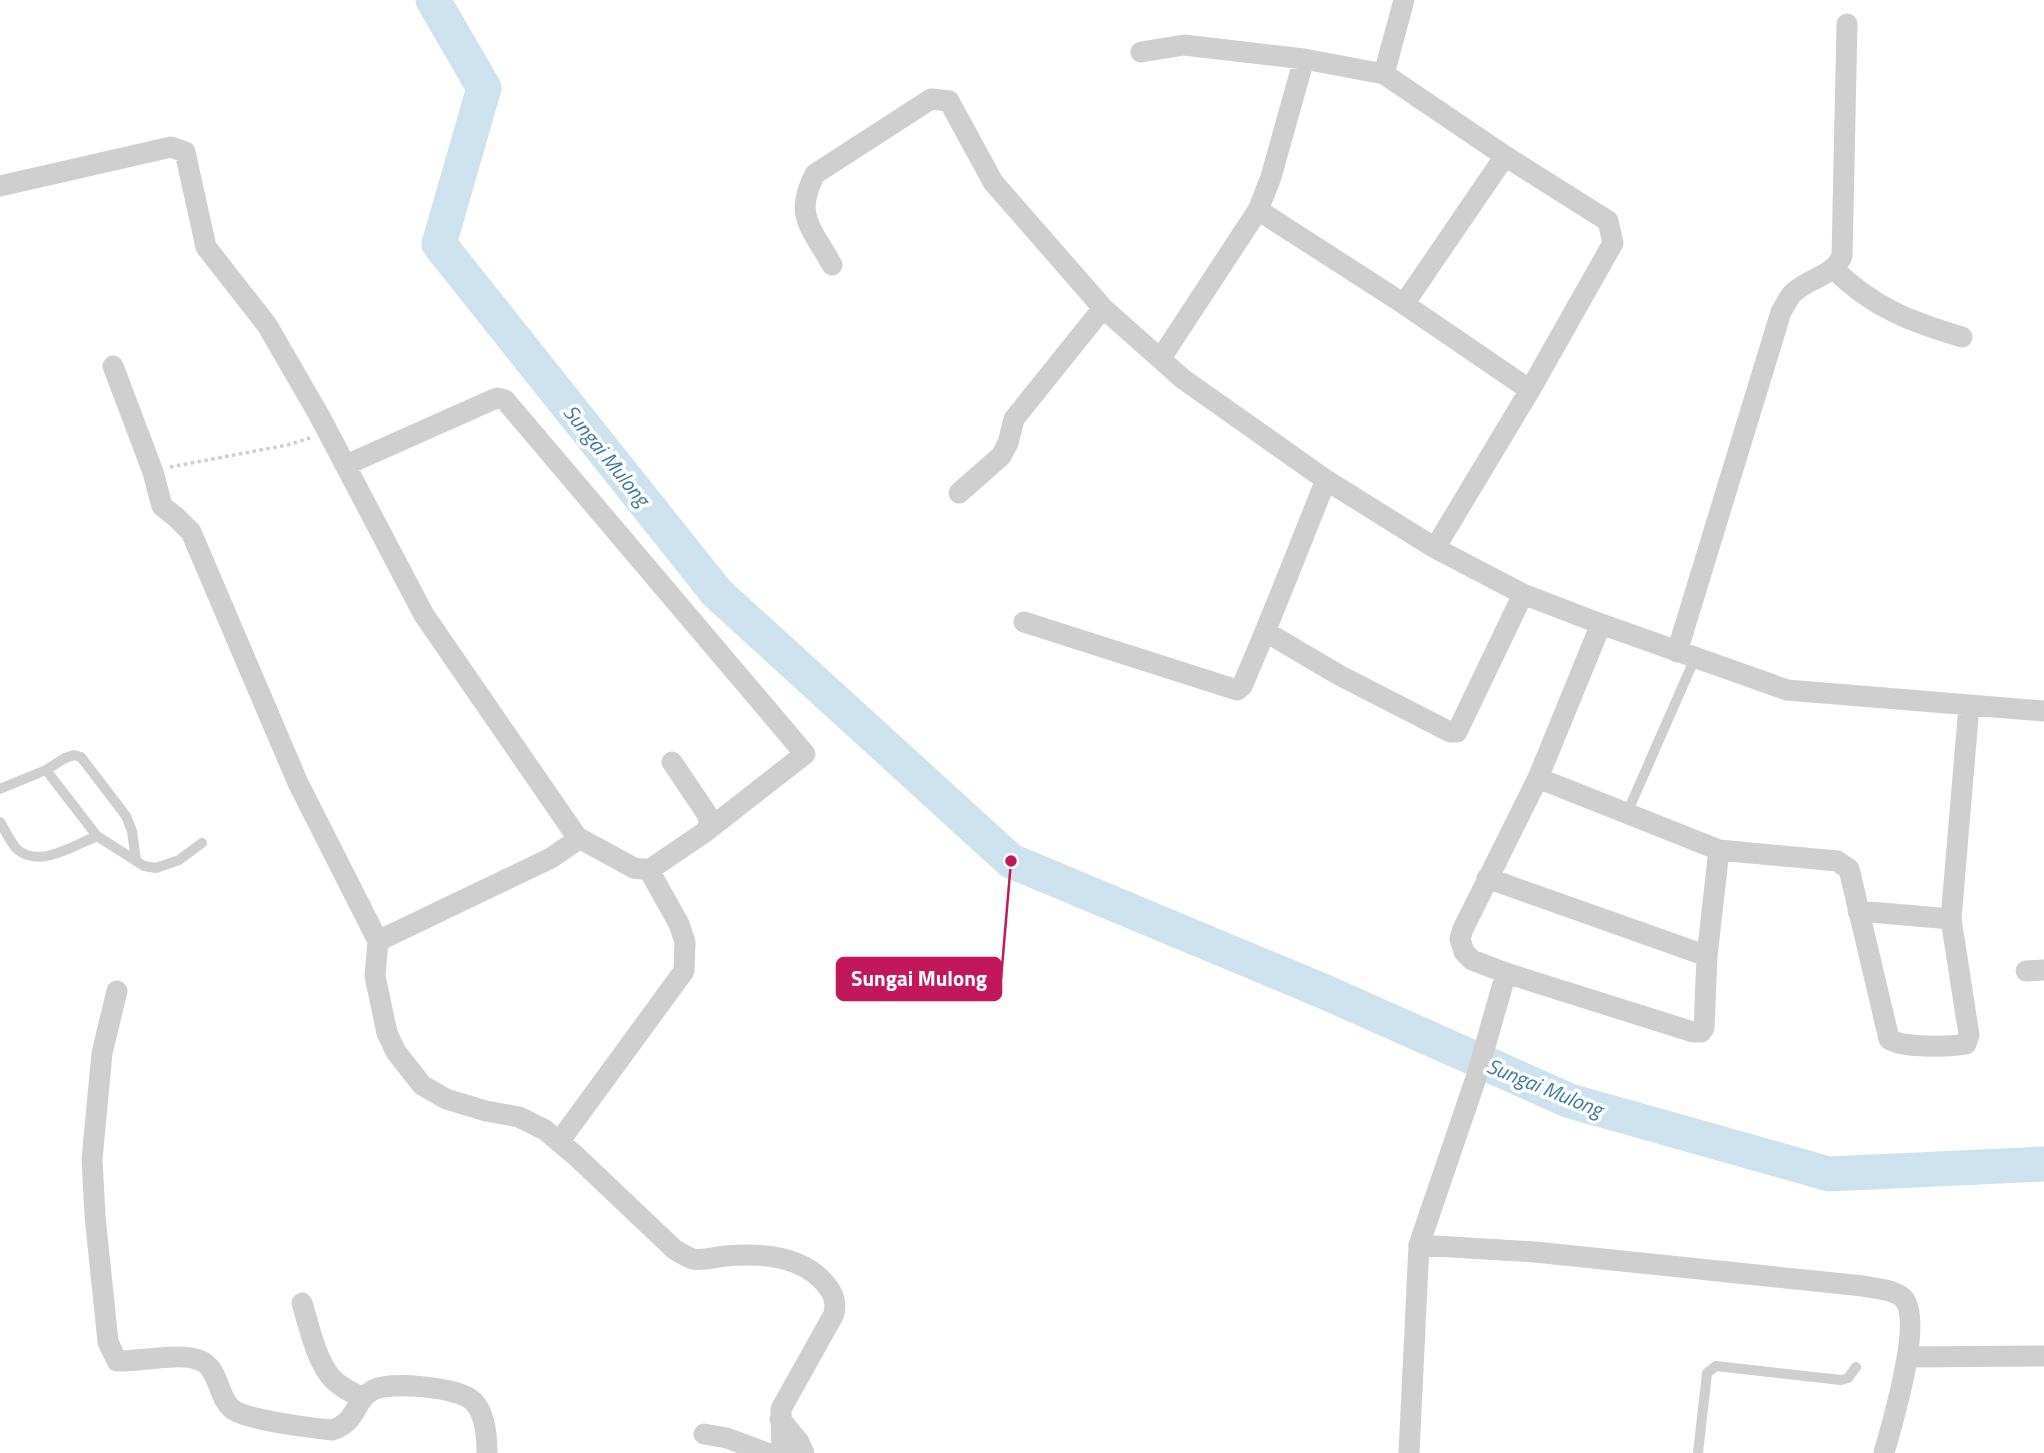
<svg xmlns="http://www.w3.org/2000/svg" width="2044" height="1453" font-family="'Titillium Web',sans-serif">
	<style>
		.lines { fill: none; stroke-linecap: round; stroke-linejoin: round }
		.river { stroke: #cce3ef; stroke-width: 35 }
		.path { stroke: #cfcfcf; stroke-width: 3.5; stroke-dasharray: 3.5 3.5; stroke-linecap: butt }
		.service { stroke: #cfcfcf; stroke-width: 10 }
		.minor { stroke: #cfcfcf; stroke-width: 21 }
		.labels { text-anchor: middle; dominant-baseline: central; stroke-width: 7; stroke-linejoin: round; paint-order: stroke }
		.water-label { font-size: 21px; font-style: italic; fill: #3a7a9a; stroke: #fff }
		.leader { fill: none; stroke: #c2185b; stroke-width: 2.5 }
		.callout-dot { fill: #c2185b; stroke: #fff; stroke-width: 2.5 }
		.callout { fill: #c2185b; stroke: #c2185b; stroke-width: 2.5 }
		.callout-label { font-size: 21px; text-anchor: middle; font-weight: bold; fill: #fff }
	</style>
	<rect width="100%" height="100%" fill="#fff"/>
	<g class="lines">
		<path class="river" d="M433 0 484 88 439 244 717 593 1011 861 1325 992 1570 1101 1829 1174 2044 1164"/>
		<path class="path" d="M170 467 287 445 310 438"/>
		<path class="service" d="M46 770 97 836 144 866 156 868 179 860 202 843
			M0 789 46 770 65 758 74 755 81 757 126 816 132 831 136 860
			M1627 813 1695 658
			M0 822C5 830 11 844 18 850 40 868 75 845 97 836
			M1698 1453 1707 1373 1716 1366 1841 1380 1848 1378 1856 1367"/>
		<path class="minor" d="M1141 52 1184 45 1304 59 1384 74 1404 0
			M1384 74 1505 156 1608 221 1613 243 1530 390 1435 548
			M0 186 171 147 185 152 206 247 267 325 319 415 424 615 577 837 573 843 551 858 378 941
			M1258 210 1404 304 1530 390
			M832 265C812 228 793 216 815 174L931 99 949 101 993 182 1103 308 1183 379 1326 480 1435 548 1523 594 1601 624 1787 690 2044 711
			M1834 269C1872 307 1911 322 1962 337
			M1404 304 1505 156
			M1161 358 1258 210 1271 177 1304 59
			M113 366 153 472 162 506 177 518 191 532 298 783 378 941 375 976 387 1033 396 1052 422 1085 446 1099 486 1111 519 1117 545 1130 576 1156 674 1249C679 1252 687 1257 693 1259 702 1261 716 1257 725 1256 758 1253 798 1255 822 1280 832 1291 837 1299 834 1314L781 1409 782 1453
			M346 465 492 400 498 398 505 400 805 754 705 832
			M959 493 1001 456 1008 443 1014 419 1103 308
			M1024 622 1237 690 1242 686C1272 618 1298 549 1326 480
			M1266 632 1339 675 1450 732H1457L1523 594
			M1677 652 1781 312C1785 306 1788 298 1793 293 1808 278 1834 276 1842 256L1847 24
			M1538 778 1601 624
			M577 837 634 868 649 870 705 832 710 823 707 814 672 762
			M1719 850 1707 956 1704 1028 1701 1032H1693L1506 973 1472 960 1464 952 1460 939 1463 929 1538 778 1719 850 1837 861 1849 869 1889 1039C1902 1048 1950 1047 1966 1044L1969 1035 1951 919 1969 706
			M1487 878 1707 956
			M1858 911 1951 919
			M2026 971 2044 970
			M117 991 102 1053 92 1159 95 1216 108 1342 117 1361C141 1362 177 1352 199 1360 219 1367 217 1395 231 1408 244 1420 312 1428 332 1430 359 1421 352 1402 373 1390 391 1381 458 1387 473 1401 485 1413 487 1437 487 1453
			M559 1142 684 971 685 942 679 924 649 870
			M1419 1245 1535 1252 1863 1286C1876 1289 1895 1289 1904 1299 1923 1323 1892 1424 1884 1453
			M302 1303C309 1326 315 1356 330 1376 338 1386 351 1392 363 1398
			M1909 1357 2044 1356
			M780 1419 799 1442 804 1453
			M704 1434 727 1438 767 1453
			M1409 1453 1419 1245 1476 1078 1506 973"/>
	</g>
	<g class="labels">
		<g class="water-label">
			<text transform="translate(607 455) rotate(51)">Sungai Mulong</text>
			<text transform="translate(1545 1087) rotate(22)">Sungai Mulong</text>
		</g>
	</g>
	<path class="leader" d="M1011 861L1001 979"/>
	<circle class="callout-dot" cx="1011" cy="861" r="7"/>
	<rect class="callout" x="837" y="958" width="164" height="42" rx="7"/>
	<g class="callout-label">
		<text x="919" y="986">Sungai Mulong</text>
	</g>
</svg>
